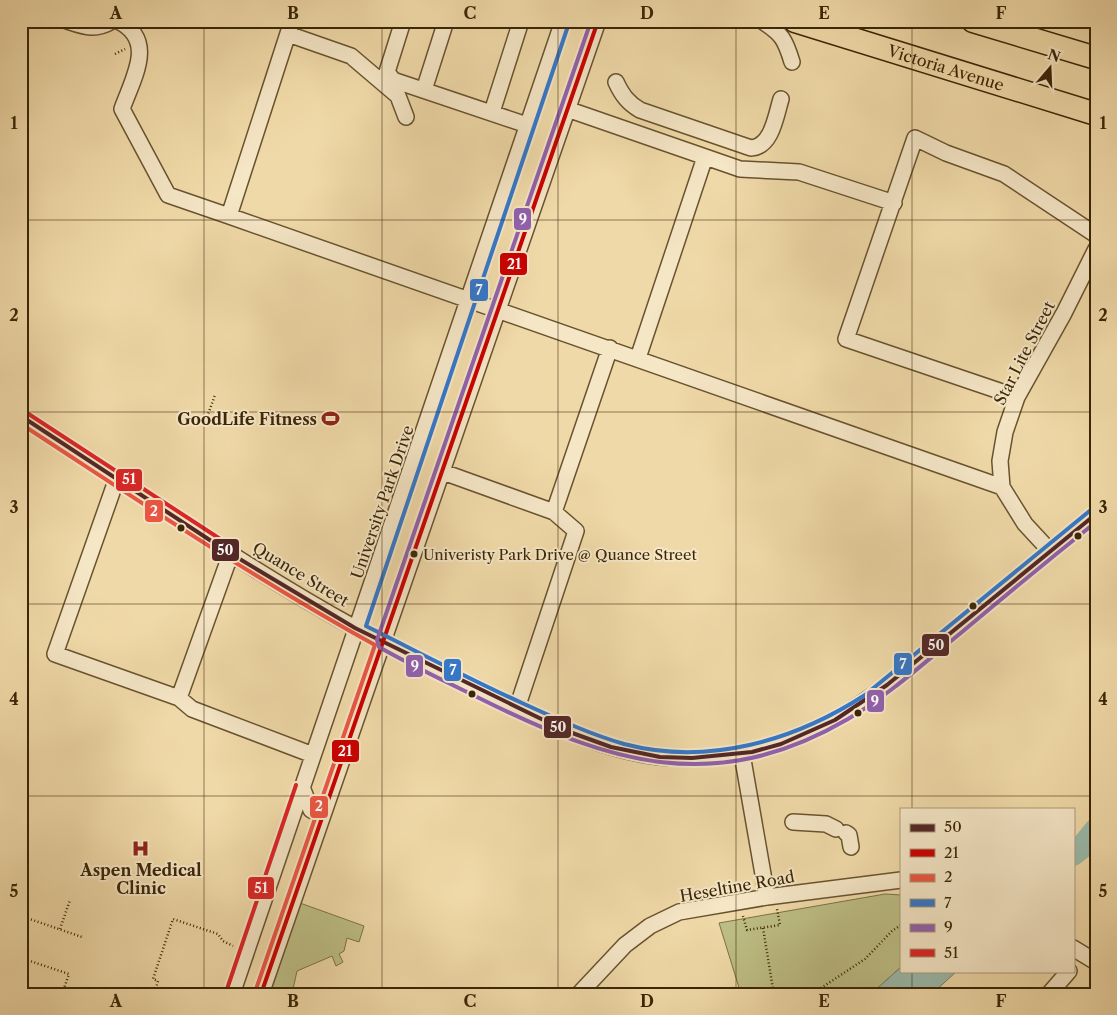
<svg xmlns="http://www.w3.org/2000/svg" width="1117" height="1015" font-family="'Libre Caslon Text',serif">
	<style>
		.green { fill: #bdbe85; stroke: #7c7246 }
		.water { fill: #9abaab; stroke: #747f69 }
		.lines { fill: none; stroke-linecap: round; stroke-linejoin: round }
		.river { stroke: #9abaab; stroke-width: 24 }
		.minor-casing { stroke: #68532f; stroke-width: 18 }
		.highway-casing { stroke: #3a2607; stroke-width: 25 }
		.path { stroke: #3a2607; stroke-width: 2.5; stroke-dasharray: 1 2.5; stroke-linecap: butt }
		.minor { stroke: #f5e6c6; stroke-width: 15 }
		.highway { stroke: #f0d9a8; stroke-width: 22 }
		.bus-1-casing { stroke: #f5e6c6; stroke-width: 8 }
		.bus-2-casing { stroke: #f5e6c6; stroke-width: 8 }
		.bus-3-casing { stroke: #f5e6c6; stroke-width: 8 }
		.bus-4-casing { stroke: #f5e6c6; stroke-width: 8 }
		.bus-5-casing { stroke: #f5e6c6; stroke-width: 8 }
		.bus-6-casing { stroke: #f5e6c6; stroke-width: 8 }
		.bus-1 { stroke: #522626; stroke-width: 4 }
		.bus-2 { stroke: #ca0000; stroke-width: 4 }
		.bus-3 { stroke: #ec5643; stroke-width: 4 }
		.bus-4 { stroke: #3478cb; stroke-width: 4 }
		.bus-5 { stroke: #9161ad; stroke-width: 4 }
		.bus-6 { stroke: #db2526; stroke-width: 4 }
		.grid { fill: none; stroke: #3a2607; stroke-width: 1; stroke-opacity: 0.55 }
		.bus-dot { fill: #3a2607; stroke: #f5e6c6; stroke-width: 2 }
		.labels { text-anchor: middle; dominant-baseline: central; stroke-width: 4; stroke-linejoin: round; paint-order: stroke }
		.bus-label { font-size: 15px; fill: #3a2607; stroke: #f5e6c6; text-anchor: start }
		.street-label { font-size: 16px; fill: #3a2607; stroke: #f5e6c6 }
		.poi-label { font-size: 16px; font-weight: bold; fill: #3a2607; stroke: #f5e6c6; text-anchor: end }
		.line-badge { stroke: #f5e6c6; stroke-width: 2 }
		.badge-label { font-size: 14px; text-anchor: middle; font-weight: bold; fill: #fff }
		.neatline { fill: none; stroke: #3a2607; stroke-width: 2 }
		.grid-label { font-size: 16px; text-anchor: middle; font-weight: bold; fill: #3a2607 }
	</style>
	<rect width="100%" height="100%" fill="#f0d9a8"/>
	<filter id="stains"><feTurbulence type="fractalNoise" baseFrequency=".004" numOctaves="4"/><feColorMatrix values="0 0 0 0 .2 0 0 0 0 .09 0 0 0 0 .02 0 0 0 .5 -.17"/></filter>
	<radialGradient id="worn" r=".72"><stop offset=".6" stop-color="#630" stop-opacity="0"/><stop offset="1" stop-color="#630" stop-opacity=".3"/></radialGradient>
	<path class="green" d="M885 894 901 895V967L871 994H741L719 923Z
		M300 903 364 926 359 942 347 938 344 951 339 954 343 962 336 966 332 956 297 971 292 994H269Z"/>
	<path class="water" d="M901 967V971H957L932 994H871Z"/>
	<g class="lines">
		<path class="river" d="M1073 854 1083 846 1096 830"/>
		<defs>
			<path id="minor" d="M67 21C85 27 95 31 112 21
				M118 21C157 40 133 78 122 109L168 195 229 216
				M292 21 229 216 1002 487
				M403 21 387 72 393 80 527 125
				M762 21C782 34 785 39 792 62
				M288 34 351 56 398 96 406 117
				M616 82C622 95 628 103 640 110L751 148C772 147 776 115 781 99
				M424 90 446 21
				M567 109 740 169 799 172 894 203
				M492 112 521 21
				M638 358 705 157
				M1017 397 846 339 915 138 946 153 1004 174 1096 235
				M21 416C132 487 240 565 355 628 394 649 434 667 474 686 532 715 594 750 660 757 748 765 818 738 887 685L1096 514
				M443 472 554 512 576 531 517 708
				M117 478 55 654 179 698 192 709 313 755
				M554 512 610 348
				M1050 551 1025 524 1002 487 1000 461 1005 432 1017 397 1064 313 1096 249
				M179 698 231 553
				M742 754 767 897
				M302 787 311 810 323 815
				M793 822 826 824 836 829
				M846 833 849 835 851 847
				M1073 948 1096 962
				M232 994 563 21
				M261 994 598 21
				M579 994 625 945 650 926 679 912 767 897 901 880
				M1049 994 1069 971"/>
			<g id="highway">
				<path id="s1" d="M795 21 1096 114"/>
				<path d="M973 21 1096 58"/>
			</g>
		</defs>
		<use href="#minor" class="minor-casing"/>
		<use href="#highway" class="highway-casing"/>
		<path class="path" d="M115 54 125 49
			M21 331 22 328
			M206 420 215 395
			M21 916 82 937
			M743 916 747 930 780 925 777 909
			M763 928 773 989 775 994
			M60 929 70 900
			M21 958 69 974 62 994
			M147 994 149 989 155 991 158 981 153 979 173 919 218 934 223 941 233 946
			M812 994 865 959 892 931 901 925"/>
		<use href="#minor" class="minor"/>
		<use href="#highway" class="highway"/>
		<defs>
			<path id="bus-1" d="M21 416 228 552 355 628 564 730 611 747 660 757 692 758 752 752 781 744 835 720 887 685 1096 514"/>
			<path id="bus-2" d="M261 994 598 21"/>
			<path id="bus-3" d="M21 424C138 500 253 578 375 645L255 992"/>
			<path id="bus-4" d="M569 23 366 626C418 652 469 679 522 703 555 718 589 734 624 744 708 766 794 741 865 695L1092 509"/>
			<path id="bus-5" d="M591 21 377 640 379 647C412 666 447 682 481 699 610 763 714 797 848 719 889 695 925 662 962 632 1006 595 1051 558 1096 522"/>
			<path id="bus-6" d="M24 411 234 548
				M226 992 296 785"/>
		</defs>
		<use href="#bus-1" class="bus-1-casing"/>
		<use href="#bus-2" class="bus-2-casing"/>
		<use href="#bus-3" class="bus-3-casing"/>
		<use href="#bus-4" class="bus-4-casing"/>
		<use href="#bus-5" class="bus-5-casing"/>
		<use href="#bus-6" class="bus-6-casing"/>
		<use href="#bus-1" class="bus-1"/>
		<use href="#bus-2" class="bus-2"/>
		<use href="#bus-3" class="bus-3"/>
		<use href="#bus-4" class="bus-4"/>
		<use href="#bus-5" class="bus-5"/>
		<use href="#bus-6" class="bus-6"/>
	</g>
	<path class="grid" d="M204 21V994M382 21V994M558 21V994M736 21V994M912 21V809M21 220H1096M21 412H1096M21 604H1096M21 796H1096M912 971V994"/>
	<defs>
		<symbol id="stadium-bare" viewBox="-9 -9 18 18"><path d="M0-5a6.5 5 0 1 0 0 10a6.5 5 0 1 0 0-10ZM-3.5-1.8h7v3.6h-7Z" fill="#8f2418" stroke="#f5e6c6" stroke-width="2.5" paint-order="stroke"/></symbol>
		<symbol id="hospital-bare" viewBox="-9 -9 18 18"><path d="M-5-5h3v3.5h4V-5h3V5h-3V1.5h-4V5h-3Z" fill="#8f2418" stroke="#f5e6c6" stroke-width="2.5" paint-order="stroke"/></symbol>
	</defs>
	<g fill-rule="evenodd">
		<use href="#stadium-bare" x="318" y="406" width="25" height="25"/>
		<use href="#hospital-bare" x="128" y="836" width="25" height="25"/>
	</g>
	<g class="bus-dot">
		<circle cx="181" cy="528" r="4.5"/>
		<circle cx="1078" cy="536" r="4.5"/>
		<circle cx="414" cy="554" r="4.5"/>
		<circle cx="973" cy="606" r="4.5"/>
		<circle cx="472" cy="694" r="4.5"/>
		<circle cx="858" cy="713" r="4.5"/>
	</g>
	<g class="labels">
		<g class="bus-label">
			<text x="423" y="554">Univeristy Park Drive @ Quance Street</text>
		</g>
		<g class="street-label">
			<text stroke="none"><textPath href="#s1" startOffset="158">Victoria Avenue</textPath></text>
			<text transform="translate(1024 353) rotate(-63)">Star Lite Street</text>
			<text transform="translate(382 502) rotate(-71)">University Park Drive</text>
			<text transform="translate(301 574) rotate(31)">Quance Street</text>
			<text transform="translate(737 886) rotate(-10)">Heseltine Road</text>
		</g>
		<g class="poi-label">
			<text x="317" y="419">GoodLife Fitness</text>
			<text x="141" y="870" text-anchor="middle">Aspen Medical<tspan x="141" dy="18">Clinic</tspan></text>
		</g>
	</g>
	<g class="line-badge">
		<rect x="513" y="207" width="19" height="24" rx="5" fill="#9161ad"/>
		<rect x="499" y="252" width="29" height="24" rx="5" fill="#ca0000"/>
		<rect x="469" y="278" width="20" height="24" rx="5" fill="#3478cb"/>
		<rect x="115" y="468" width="28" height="24" rx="5" fill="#db2526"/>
		<rect x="144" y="499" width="20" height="24" rx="5" fill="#ec5643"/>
		<rect x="211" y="538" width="29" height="24" rx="5" fill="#522626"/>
		<rect x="921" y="633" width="29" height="24" rx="5" fill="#522626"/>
		<rect x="893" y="652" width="20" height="24" rx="5" fill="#3478cb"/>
		<rect x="405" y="654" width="19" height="24" rx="5" fill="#9161ad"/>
		<rect x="443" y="658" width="19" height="24" rx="5" fill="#3478cb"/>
		<rect x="866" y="689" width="19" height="24" rx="5" fill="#9161ad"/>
		<rect x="543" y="715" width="29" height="24" rx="5" fill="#522626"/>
		<rect x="331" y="739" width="29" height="24" rx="5" fill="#ca0000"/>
		<rect x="309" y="795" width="20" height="24" rx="5" fill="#ec5643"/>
		<rect x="247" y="876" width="28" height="24" rx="5" fill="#db2526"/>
	</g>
	<g class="badge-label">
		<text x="523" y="224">9</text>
		<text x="514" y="269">21</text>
		<text x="479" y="295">7</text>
		<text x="129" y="484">51</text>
		<text x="154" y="516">2</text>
		<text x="225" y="555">50</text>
		<text x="936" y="650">50</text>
		<text x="903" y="669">7</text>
		<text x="415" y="671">9</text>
		<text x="453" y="675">7</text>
		<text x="875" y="706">9</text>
		<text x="558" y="732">50</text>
		<text x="345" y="756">21</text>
		<text x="319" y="811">2</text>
		<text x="261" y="893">51</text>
	</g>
	<rect width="1117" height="1015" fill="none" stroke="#f0d9a8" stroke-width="55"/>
	<rect x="900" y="808" width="175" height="165" fill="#f5e6c6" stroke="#aa997a"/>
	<rect x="910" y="824" width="25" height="8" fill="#522626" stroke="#aa997a"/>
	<text x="944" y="832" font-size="15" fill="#3a2607">50</text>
	<rect x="910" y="849" width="25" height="8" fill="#ca0000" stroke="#aa997a"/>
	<text x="944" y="858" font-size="15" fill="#3a2607">21</text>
	<rect x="910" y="874" width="25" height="8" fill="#ec5643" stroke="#aa997a"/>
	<text x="944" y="882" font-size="15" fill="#3a2607">2</text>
	<rect x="910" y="899" width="25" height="8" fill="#3478cb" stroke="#aa997a"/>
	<text x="944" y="908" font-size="15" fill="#3a2607">7</text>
	<rect x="910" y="924" width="25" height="8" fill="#9161ad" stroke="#aa997a"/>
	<text x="944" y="932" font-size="15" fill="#3a2607">9</text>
	<rect x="910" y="949" width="25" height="8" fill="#db2526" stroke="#aa997a"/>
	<text x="944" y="958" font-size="15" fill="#3a2607">51</text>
	<g transform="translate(1050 68) rotate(19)" stroke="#f5e6c6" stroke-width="4" paint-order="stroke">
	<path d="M0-4L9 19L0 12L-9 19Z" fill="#3a2607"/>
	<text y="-8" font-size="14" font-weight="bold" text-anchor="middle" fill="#3a2607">N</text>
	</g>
	<rect x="28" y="28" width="1062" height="960" class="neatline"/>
	<g class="grid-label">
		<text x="116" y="19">A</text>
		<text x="293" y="19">B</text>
		<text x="470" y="19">C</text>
		<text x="647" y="19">D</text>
		<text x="824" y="19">E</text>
		<text x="1001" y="19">F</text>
		<text x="14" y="129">1</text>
		<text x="1103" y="129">1</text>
		<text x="14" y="321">2</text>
		<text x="1103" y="321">2</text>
		<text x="14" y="513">3</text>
		<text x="1103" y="513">3</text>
		<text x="14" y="705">4</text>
		<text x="1103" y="705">4</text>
		<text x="14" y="897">5</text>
		<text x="1103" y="897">5</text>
		<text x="116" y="1007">A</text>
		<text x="293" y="1007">B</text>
		<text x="470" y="1007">C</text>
		<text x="647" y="1007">D</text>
		<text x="824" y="1007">E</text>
		<text x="1001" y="1007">F</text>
	</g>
	<rect width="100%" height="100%" filter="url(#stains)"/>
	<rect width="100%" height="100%" fill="url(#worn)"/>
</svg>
